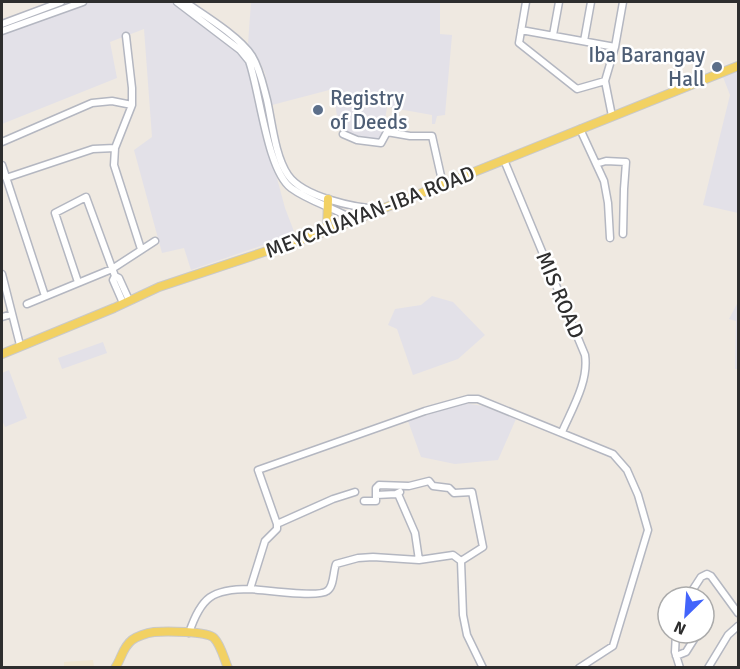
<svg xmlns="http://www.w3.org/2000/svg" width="740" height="669" font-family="Signika,sans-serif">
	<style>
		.industrial { fill: #e3e1e8 }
		.education { fill: #f0e6d1 }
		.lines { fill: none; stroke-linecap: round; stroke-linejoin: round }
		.minor-casing { stroke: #b4b7c1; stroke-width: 9 }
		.major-casing { stroke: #c9c9c9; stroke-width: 10 }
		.minor { stroke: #fff; stroke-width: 6 }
		.major { stroke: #f2d163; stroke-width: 8 }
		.service-dot { fill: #5c6f8a; stroke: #fff; stroke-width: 2 }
		.labels { text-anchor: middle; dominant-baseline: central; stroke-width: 5; stroke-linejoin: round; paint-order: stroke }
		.service-label { font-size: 21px; fill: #4e5e75; stroke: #fff; text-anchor: end }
		.street-label { font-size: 21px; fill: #2e2e2e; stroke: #fff }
	</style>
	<rect width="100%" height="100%" fill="#efe9e1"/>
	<path class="industrial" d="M90 2H173L242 56 246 63 285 208 295 234 191 270 184 248 162 253 134 150 152 137 144 29 110 42 117 78 2 124V35Z
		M251 2H440V34L452 35 445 115 437 116 435 124H432V115L387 107 382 141 357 139 339 130 333 89 272 105 265 73 257 56 248 44Z
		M738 71V213L703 205 730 95 723 77Z
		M432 296 453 302 485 335 458 359 413 375 397 329 388 325 395 309 421 305Z
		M738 302V369H735L736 321 729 319Z
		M103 342 107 353 62 369 58 358Z
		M9 370 27 418 5 427 2 420V373Z
		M463 403 483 406 516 419 498 460 455 464 421 457 408 421Z"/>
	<path class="education" d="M93 660 94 667H64V662Z"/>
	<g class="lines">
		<defs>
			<path id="minor" d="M177 2 240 50 249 61C260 92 267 170 291 188 310 202 335 208 354 220
				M185 2C204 15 240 37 252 56 260 69 263 85 267 100 272 122 275 156 288 175 303 197 355 208 380 209
				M526 2 519 43 577 89 605 81
				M2 24 61 2
				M521 30 615 47
				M2 31 83 2
				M553 35 559 2
				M126 36 132 88V105L115 148 114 165 141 249
				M584 41 591 2
				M612 116 605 81 615 47 623 2
				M580 129 604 181 608 203 610 238
				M343 134 357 140 381 143 387 132 410 136H432L443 185
				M2 142 92 103 112 101 132 105
				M504 160 585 355C589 381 572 409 562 432
				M596 164 606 161 626 162 624 189 623 234
				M2 165 45 296
				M6 178 93 149 115 148
				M2 274 20 345
				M115 276 119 278 129 300
				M78 282 55 213 86 197 115 276 113 280 123 303
				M27 304 112 269 155 241
				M2 317 12 314
				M398 494 415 533 419 560
				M376 495 396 494 400 492
				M364 501H376V488L379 485 409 486 429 481 433 486 449 488 454 493 472 492 483 547 461 561
				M277 524 333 499 355 492
				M250 589C264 590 318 598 327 591 334 587 333 572 336 564L358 558 373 557 419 560 453 555 461 561 463 615 467 635 483 668
				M688 597 701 577 707 574 711 576 738 613
				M704 611 707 615 704 623
				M189 633C201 597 212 589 250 589L265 541 277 529V524L258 470 425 411 468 399H478L613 454 627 470 638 495 648 530 613 646 579 668
				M676 633 675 652 680 668
				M676 656 686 652 698 633
				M708 668 728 635 738 626"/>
			<path id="major" d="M327 231 328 199
				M2 354 114 308 159 287 327 231 738 66
				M115 668C122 658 122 648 132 640 138 636 147 633 154 632 165 631 207 631 214 638 221 645 224 659 228 668"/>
		</defs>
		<use href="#minor" class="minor-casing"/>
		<use href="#major" class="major-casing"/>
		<use href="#minor" class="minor"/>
		<use href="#major" class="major"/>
	</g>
	<g class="service-dot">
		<circle cx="717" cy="67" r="6"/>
		<circle cx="318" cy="110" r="6"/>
	</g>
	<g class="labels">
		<g class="service-label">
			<text x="705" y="55">Iba Barangay<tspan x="705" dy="24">Hall</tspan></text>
			<text x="330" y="98" text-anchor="start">Registry<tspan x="330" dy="24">of Deeds</tspan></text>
		</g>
		<g class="street-label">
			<text transform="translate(370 212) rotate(-21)">MEYCAUAYAN-IBA ROAD</text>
			<text transform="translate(560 295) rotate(67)">MIS ROAD</text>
		</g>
	</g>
	<rect width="740" height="669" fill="none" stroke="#2e2e2e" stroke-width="6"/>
	<g transform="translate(686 615) rotate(205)"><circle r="28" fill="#ffffff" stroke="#ababab" stroke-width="1.5"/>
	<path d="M0-4.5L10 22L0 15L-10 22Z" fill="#4264fb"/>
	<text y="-9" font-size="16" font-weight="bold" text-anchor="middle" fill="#2e2e2e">N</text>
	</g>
</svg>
